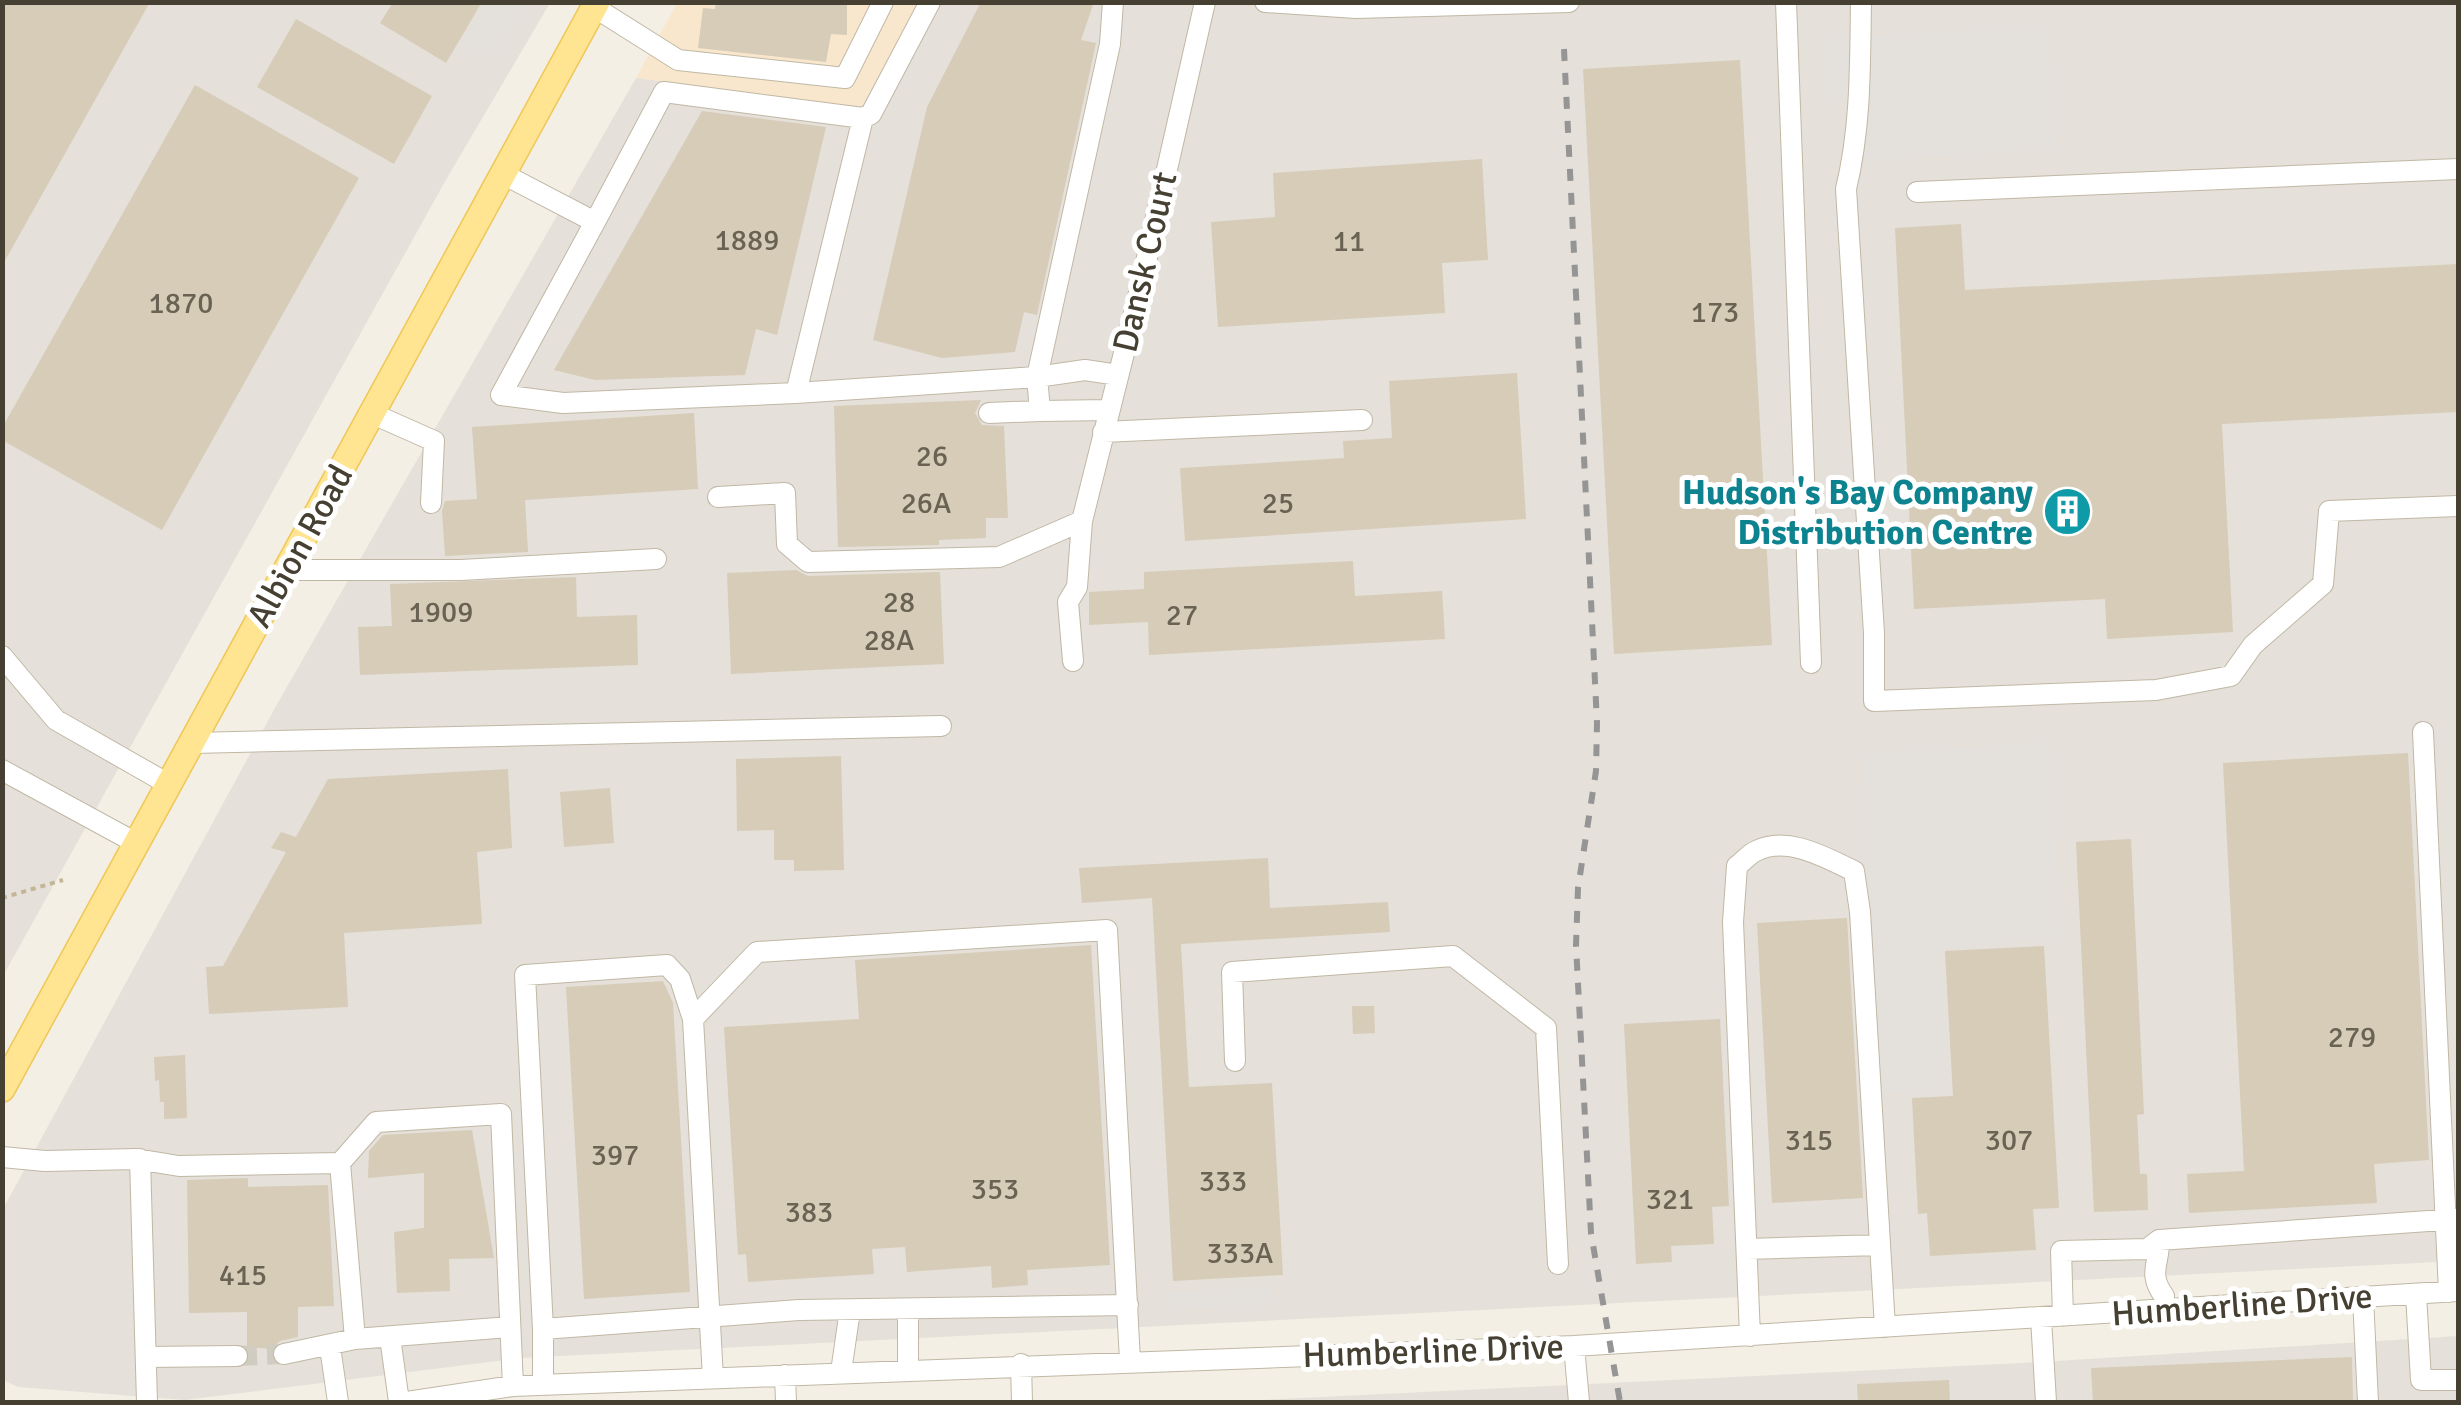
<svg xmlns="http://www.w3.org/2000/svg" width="2461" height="1405" font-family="Signika,sans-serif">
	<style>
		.commercial { fill: #f8e7cc }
		.industrial { fill: #e5e0d9 }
		.parking { fill: #e4e1dd }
		.building { fill: #d6ccb8 }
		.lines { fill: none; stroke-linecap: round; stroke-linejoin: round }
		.minor-tunnel { stroke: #d1ccc1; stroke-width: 20; stroke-dasharray: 20 10; stroke-linecap: butt }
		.minor-casing { stroke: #c0b8a5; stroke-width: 22 }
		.major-casing { stroke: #efc756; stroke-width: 28 }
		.path { stroke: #c3b595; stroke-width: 4; stroke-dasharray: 5 5; stroke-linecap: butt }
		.minor { stroke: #fff; stroke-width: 20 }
		.major { stroke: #ffe491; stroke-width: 25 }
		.rail { stroke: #959595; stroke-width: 6; stroke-dasharray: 12 12; stroke-linecap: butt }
		.labels { text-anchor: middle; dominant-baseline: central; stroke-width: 10; stroke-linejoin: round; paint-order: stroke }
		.number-label { font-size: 30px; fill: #6a6354 }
		.street-label { font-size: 35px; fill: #464033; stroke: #fff }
		.culture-label { font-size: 35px; font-weight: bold; fill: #0d838f; stroke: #fff; text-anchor: end }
	</style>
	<rect width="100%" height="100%" fill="#f4efe4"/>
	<path class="commercial" d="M677 3H919L861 108 636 78Z"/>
	<path class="industrial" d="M919 2 2458 3V1261L521 1358 185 1400 18 1387 3 1380V1209L276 706 636 78 861 108Z
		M3 3H550L447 178 3 976Z
		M2458 1336V1402H1219L2022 1363Z"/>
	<path class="parking" d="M485 3H526L495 58 462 43Z
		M2045 28 2056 148 1848 162 1847 99H1826L1825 38Z
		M2048 743 2061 937 1941 948 1947 1090 1878 1092 1863 754Z
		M1271 1287 1273 1304 1168 1310 1167 1293Z"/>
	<path class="building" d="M2 2H150L2 266Z
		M393 2H482L446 63 380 23Z
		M716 2H847V35L831 34 826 62 698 48 703 8 715 9Z
		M981 2H1094L1081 40 1096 43 1037 315 1024 312 1015 352 942 358 873 340 927 107Z
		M296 19 432 96 394 164 257 87Z
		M1740 60 1772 645 1614 654 1583 69Z
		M195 85 359 178 162 530 2 440V428Z
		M702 111 826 127 777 335 756 329 745 375 595 380 554 370Z
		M1482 159 1488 260 1442 263 1445 313 1218 327 1211 222 1275 217 1273 173Z
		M1961 224 1965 290 2458 264V412L2222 424 2233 632 2107 639 2105 599 1914 609 1895 228Z
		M1517 373 1526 519 1185 541 1180 468 1344 458 1343 441 1392 438 1389 381Z
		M981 400 975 413 982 425 1004 426 1008 518H986V538L939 540V545L838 547 834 406Z
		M694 413 698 489 525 500 528 552 445 556 442 511 445 501 477 499 472 427Z
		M1353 561 1355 596 1442 591 1445 639 1149 655 1148 622 1089 625V592L1144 589V572Z
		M796 570 808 576 940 572 944 664 731 674 727 573Z
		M576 577 577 617 637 615 638 665 360 675 358 627 392 626 390 584Z
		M2408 753 2429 1160 2374 1164 2377 1203 2189 1213 2187 1174 2244 1171 2223 763Z
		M841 756 844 870 794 871V860H774V830L737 831 736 759Z
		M508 769 512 848 477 852 482 924 344 933 348 1007 209 1014 206 967 223 966 286 852 271 848 281 832 296 837 328 779Z
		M610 788 614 843 564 847 560 792Z
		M2131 839 2144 1114 2137 1115 2140 1174H2147L2148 1210 2094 1212 2076 842Z
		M1268 858 1270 908 1388 902 1390 932 1181 944 1189 1087 1272 1083 1283 1275 1173 1281 1152 898 1082 903 1079 868Z
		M1847 918 1863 1198 1772 1203 1757 923Z
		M1091 945 1110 1265 1027 1270 1028 1285 992 1288 991 1266 907 1272 905 1247 872 1249 874 1274 748 1282 746 1254 738 1255 724 1027 859 1019 855 960Z
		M2044 946 2059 1208 2033 1209 2036 1250 1930 1256 1927 1213 1918 1214 1912 1098 1953 1096 1945 951Z
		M663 981 673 1003 690 1292 584 1299 566 987Z
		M1352 1006H1374L1375 1033 1353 1034Z
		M1720 1019 1729 1206 1712 1207 1714 1244 1671 1246 1672 1262 1636 1264 1624 1024Z
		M185 1055 187 1118 164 1119V1102H160L159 1080 155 1081 154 1057Z
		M472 1130 494 1258 449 1259 450 1291 397 1293 394 1232 424 1228V1173L368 1178 369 1151 383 1135Z
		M248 1178V1187L328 1185 334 1306 298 1307V1337L280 1341 271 1349 247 1347V1312L189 1313 187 1180Z
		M2352 1357 2353 1402H2093L2091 1368Z
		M1949 1380 1950 1402H1858L1857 1384Z"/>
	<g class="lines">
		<path class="minor-tunnel" d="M237 1356 284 1354"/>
		<defs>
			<path id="minor" d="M1113 2 1110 44 1037 377 1085 370 1118 375
				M1265 2 1356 8 1569 2
				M1786 2 1811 663
				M1861 2C1860 66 1861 127 1846 189L1874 633V701L2156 690 2231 676 2253 645 2323 584 2329 511 2458 506
				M594 7 678 60 845 78 883 2
				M863 118 871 114 930 2
				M503 174 595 222 501 395 563 403 796 393 863 118 664 92 595 222
				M1917 192 2458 169
				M796 393 1037 377 1040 411 1108 410
				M989 413 1040 411
				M373 414 434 441 431 503
				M1103 432 1362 420
				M718 497 785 493 787 544 808 562 999 557 1082 521
				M287 570H461L656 559
				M2 656 56 720 170 785
				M1073 661 1068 602 1077 587 1082 521 1138 297 1205 2
				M2423 732 2449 1292
				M193 743 941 726
				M2 770 138 844
				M693 1019 680 979 667 965 525 975 543 1329 799 1310 1128 1305
				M1235 1061 1232 972 1453 956 1546 1028 1558 1264
				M2 1157 45 1161 136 1159 179 1166 340 1163 355 1339 284 1354
				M140 1159 147 1402
				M340 1163 376 1122 501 1114 513 1386
				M1747 1249 1879 1245
				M2416 1294 2421 1380H2458
				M2164 1296C2147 1273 2160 1263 2159 1240L2457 1219
				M2363 1297 2368 1402
				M2063 1316 2061 1251 2147 1249 2159 1240
				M2041 1318 2046 1402
				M543 1329V1385
				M1750 1336 1733 922 1737 866C1743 862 1749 854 1756 851 1788 835 1826 858 1854 871L1860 912 1885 1327
				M390 1337 399 1402
				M355 1339 510 1327
				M1574 1346 1579 1402
				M330 1347 338 1402
				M146 1357 237 1356
				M1021 1364 1022 1402
				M908 1370V1310
				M841 1372 850 1310
				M785 1375 786 1402
				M713 1378 693 1019 757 952 1107 930 1130 1361
				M407 1402 513 1386 1574 1346 2458 1291"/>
			<path id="major" d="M2 1089 597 2"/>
		</defs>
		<use href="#minor" class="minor-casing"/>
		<use href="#major" class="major-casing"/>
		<path class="path" d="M2 898 63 880"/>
		<use href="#minor" class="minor"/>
		<use href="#major" class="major"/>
		<path class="rail" d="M1564 49 1597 723 1596 771 1578 888 1576 945 1591 1233 1620 1402"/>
	</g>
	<defs>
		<symbol id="building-disc" viewBox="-11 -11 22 22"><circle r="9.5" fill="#0f9aa8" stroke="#fff"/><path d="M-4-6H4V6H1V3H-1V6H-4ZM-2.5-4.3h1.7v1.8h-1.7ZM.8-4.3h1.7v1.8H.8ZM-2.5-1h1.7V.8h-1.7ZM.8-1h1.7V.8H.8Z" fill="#fff"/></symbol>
	</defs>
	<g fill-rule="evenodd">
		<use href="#building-disc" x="2040" y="484" width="55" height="55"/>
	</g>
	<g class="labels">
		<g class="number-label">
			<text x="747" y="240">1889</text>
			<text x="1349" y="241">11</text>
			<text x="181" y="303">1870</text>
			<text x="1715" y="312">173</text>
			<text x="932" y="456">26</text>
			<text x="926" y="503">26A</text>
			<text x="1278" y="503">25</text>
			<text x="899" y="602">28</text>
			<text x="441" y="612">1909</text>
			<text x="1182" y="615">27</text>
			<text x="889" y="640">28A</text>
			<text x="2352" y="1037">279</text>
			<text x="1809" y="1140">315</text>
			<text x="2009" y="1140">307</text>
			<text x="615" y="1155">397</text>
			<text x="1223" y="1181">333</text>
			<text x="995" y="1189">353</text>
			<text x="1670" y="1199">321</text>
			<text x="809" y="1212">383</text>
			<text x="1240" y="1253">333A</text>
			<text x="243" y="1275">415</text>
		</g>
		<g class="street-label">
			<text transform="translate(1145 262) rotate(-77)">Dansk Court</text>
			<text transform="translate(300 546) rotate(-61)">Albion Road</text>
			<text transform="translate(2242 1305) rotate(-4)">Humberline Drive</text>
			<text transform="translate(1433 1351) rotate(-2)">Humberline Drive</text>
		</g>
		<g class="culture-label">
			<text x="2033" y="492">Hudson's Bay Company<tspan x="2033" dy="40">Distribution Centre</tspan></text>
		</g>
	</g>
	<rect width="2461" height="1405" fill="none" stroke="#464033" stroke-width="10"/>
</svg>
